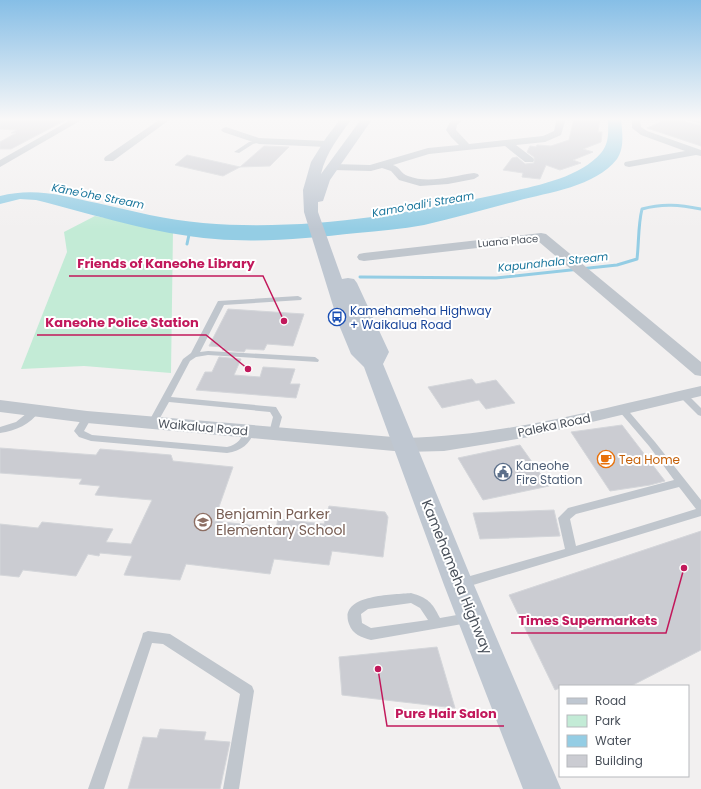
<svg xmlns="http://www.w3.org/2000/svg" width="701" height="789" font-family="Poppins,sans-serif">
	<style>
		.green { fill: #c3ebd6 }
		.water { fill: #94cde4 }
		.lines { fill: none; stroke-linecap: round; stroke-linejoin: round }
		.stream { stroke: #94cde4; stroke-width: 3 }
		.building { fill: #cbccd2; stroke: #d4d6da }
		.lane { fill: #c0c6cd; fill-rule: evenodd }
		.street { fill: #c0c6cd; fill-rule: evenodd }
		.secondary { fill: #bfc7d1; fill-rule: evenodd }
		.labels { text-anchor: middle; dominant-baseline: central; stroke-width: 4; stroke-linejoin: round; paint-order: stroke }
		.far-street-label { font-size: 10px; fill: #4a515b; stroke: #fff }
		.far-water-label { font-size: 11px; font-style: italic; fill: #1b779d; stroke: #fff }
		.transit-label { font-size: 12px; fill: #164399; stroke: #fff; text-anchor: start }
		.street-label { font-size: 12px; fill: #4a515b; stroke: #fff }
		.food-label { font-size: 12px; fill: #c56008; stroke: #fff; text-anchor: start }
		.service-label { font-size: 12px; fill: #4e5e75; stroke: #fff; text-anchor: start }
		.near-education-label { font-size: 14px; fill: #785e54; stroke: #fff; text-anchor: start }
		.near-street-label { font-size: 14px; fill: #4a515b; stroke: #fff }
		.leader { fill: none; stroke: #c2185b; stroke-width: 1.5 }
		.callout-dot { fill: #c2185b; stroke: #fff; stroke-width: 1.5 }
		.callout-label { font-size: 13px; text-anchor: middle; font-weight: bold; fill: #c2185b; stroke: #fff; stroke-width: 4; stroke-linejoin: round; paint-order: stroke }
	</style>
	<rect width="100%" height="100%" fill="#f2f0f0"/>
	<path class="green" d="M95 216 173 230 171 373 84 366 21 369 67 252 64 232Z"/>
	<path class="water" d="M608 118H621C622 132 625 147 617 159 595 187 549 192 517 201 486 209 455 218 424 225 402 229 379 231 357 233 310 238 262 243 215 239 154 234 95 215 36 200L20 199 0 204V196C35 187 63 196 97 203 132 211 167 220 203 223 300 231 395 216 490 196 524 188 577 181 601 153 610 142 608 131 608 118Z"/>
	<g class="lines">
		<path class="stream" d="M187 244 190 230
			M360 277 496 278 617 265 637 259C639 242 638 225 642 209 663 203 680 205 701 209"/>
	</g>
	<path class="building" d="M0 118 34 119 64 121 11 149H0V142L16 133H11L17 130 0 129Z
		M574 118H600L598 132H602L601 142 583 149 593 152 573 160 581 163 560 170 546 165 540 179 522 177 523 173 503 170 512 158 517 157 525 164 534 163V157L527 152 530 146 536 147 537 145 551 146 569 140Z
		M669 118 701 125V146L647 128Z
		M264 146 289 147 270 166 240 167Z
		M187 155 240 167 223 176 175 165Z
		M228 309 304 314 293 346 267 344 264 350 246 349 244 352 222 350 224 347 209 346Z
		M219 357 241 359 234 375 260 377 263 367 295 369 290 384H300L296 398 196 390 205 372H212Z
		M472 379 476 384 496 380 515 403 486 409 479 400 442 408 428 387Z
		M622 425 665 481 650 485 610 491 571 432Z
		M520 445 549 486 483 500 458 458Z
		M0 448 96 455 100 449 171 455 173 461 233 467 214 521 276 528 278 519 324 524 329 506 385 512 388 517 383 557 332 551 329 565 274 559 270 574 186 564 180 580 124 575 132 556 100 553 99 556 88 554 76 576 23 570 19 577 0 575V524L38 528 42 522 113 529 106 542 131 544 152 500 95 495 100 486 79 484 82 479 0 473Z
		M554 510 560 536 480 539 473 513Z
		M701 531V650L631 686H560V688L555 690 509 595Z
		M437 647 455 708 342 695 339 657Z
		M160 729 206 732 204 740 230 742 220 789H128L143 737 157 738Z"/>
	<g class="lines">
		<path class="lane" d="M259 140H261V142L253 144 239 153 234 152 249 142Z
			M298 296 302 298 301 300 224 305 200 352 208 351 315 357 319 360 318 362 208 355 196 357 190 361 171 397 276 407 282 417 277 435 274 436 269 433 273 417 270 412 169 402 156 425H150L148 423 183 359 191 353 218 301Z
			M683 392 686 393 701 408V416L698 415 678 395Z
			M622 406 625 407 655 442 701 500V516L460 589 456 588 454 584 456 580 565 549 558 518 568 508 674 480 649 446 619 411 617 409 619 407ZM679 487 696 509 576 546 570 519 576 514Z
			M35 408 40 411C30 424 16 431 0 433V427L16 422 32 409Z
			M87 414 92 417 84 431 92 435 227 447C238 445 241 438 247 429H253L255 431C249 444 242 451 227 453L91 441 79 437 74 431 84 415Z
			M411 593C428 598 432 602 440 618L468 613 472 614 474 618 472 622 468 623 371 640C361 637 353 635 349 624 338 594 393 595 411 593ZM411 603 420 608 428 620 371 628 362 623 361 614 368 609Z
			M148 631 170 634 252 686 254 691 239 789H223L240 694 163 644 152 643 104 789H88L142 637 143 633Z"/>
		<path class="street" d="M74 118H85L0 167V160Z
			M162 118H172L113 161H105L104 159 105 157Z
			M455 118H465L457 125 456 130 469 144 543 136 554 131 557 118H566L561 135 545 142 516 145 533 158 534 160 533 162H525L505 146 429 154 393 165C400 167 401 174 408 176 428 184 453 176 474 173L478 174 479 176 474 179 448 184 420 186 399 180 391 171 382 168 371 171 333 170 328 167 333 164 370 165 428 148 459 145 451 137 446 130 450 122Z
			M632 118H640L641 127 647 131 701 150V156L696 155 629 167 625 166 624 164 625 162 685 151 641 135 632 128Z
			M687 118H701V124L688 120Z
			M226 127 259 138 327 141 332 144 327 147 259 144 223 132 221 130 223 128Z
			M541 233 546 234 701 362V376L695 375 538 241 364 261 359 260 357 257 359 254 364 253Z
			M701 386V396L529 437 444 451 405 452 87 423 0 412V400L87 411 405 438C505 436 603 408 701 386Z"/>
		<path class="secondary" d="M341 118H352C340 136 326 152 321 174L362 118H373L330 180 323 201 318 202V212L342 279 348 278 354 279 357 283 389 352 383 364 474 585 561 789H523L444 585 364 367 351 354 339 325 304 212 303 190 311 162 326 138Z"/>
	</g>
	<linearGradient id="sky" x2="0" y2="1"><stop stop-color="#86bee6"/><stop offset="0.52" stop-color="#f9f8f8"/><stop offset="1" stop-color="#f9f8f8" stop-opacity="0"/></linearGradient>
	<rect width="701" height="229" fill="url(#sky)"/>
	<defs>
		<symbol id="bus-ring" viewBox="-11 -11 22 22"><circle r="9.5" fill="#fff" stroke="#1a4fb4" stroke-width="1.5"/><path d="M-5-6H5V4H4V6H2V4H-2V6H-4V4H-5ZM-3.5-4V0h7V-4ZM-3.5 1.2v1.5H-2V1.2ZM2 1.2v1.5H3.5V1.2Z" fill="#1a4fb4"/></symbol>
		<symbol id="cafe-ring" viewBox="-11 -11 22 22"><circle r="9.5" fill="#fff" stroke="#e8710a" stroke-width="1.5"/><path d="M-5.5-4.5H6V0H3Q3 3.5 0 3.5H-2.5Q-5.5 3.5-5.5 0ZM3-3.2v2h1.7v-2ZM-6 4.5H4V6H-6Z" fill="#e8710a"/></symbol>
		<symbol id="civic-ring" viewBox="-11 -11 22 22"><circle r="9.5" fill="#fff" stroke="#5c6f8a" stroke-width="1.5"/><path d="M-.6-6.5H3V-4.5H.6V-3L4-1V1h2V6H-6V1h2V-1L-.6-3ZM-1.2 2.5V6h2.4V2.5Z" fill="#5c6f8a"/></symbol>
		<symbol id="school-ring" viewBox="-11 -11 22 22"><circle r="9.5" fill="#fff" stroke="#8d6e63" stroke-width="1.5"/><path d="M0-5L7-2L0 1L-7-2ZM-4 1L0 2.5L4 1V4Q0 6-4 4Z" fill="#8d6e63"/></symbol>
	</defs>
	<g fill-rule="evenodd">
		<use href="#bus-ring" x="327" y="307" width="20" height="20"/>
		<use href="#cafe-ring" x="596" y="449" width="20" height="20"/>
		<use href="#civic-ring" x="493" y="462" width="20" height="20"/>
		<use href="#school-ring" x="193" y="512" width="20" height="20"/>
	</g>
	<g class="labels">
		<g class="far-street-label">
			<text transform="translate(508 241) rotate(-5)">Luana Place</text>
		</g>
		<g class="far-water-label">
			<text transform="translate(98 196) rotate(11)">Kāne'ohe Stream</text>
			<text transform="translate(423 204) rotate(-10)">Kamoʻoaliʻi Stream</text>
			<text transform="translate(553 262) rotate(-6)">Kapunahala Stream</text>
		</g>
		<g class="transit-label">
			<text x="350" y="310">Kamehameha Highway<tspan x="350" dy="14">+ Waikalua Road</tspan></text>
		</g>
		<g class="street-label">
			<text transform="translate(554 425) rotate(-12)">Paleka Road</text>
			<text transform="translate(203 427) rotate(5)">Waikalua Road</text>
		</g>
		<g class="food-label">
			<text x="619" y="459">Tea Home</text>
		</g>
		<g class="service-label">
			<text x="516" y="465">Kaneohe<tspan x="516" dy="14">Fire Station</tspan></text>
		</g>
		<g class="near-education-label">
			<text x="216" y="514">Benjamin Parker<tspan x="216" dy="16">Elementary School</tspan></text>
		</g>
		<g class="near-street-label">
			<text transform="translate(457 577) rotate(68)">Kamehameha Highway</text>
		</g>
	</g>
	<path class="leader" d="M284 321L263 276H69M248 369L206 335H37M684 568L666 633H511M378 669L387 726H504"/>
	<g class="callout-dot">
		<circle cx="284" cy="321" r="4"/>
		<circle cx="248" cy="369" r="4"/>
		<circle cx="684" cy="568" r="4"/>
		<circle cx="378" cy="669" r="4"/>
	</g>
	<g class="callout-label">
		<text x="166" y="268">Friends of Kaneohe Library</text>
		<text x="122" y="327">Kaneohe Police Station</text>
		<text x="588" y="625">Times Supermarkets</text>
		<text x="446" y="718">Pure Hair Salon</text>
	</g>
	<rect x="559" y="685" width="130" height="92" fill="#ffffff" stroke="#b7b9bd"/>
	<rect x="567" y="698" width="20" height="6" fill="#bfc7d1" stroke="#b7b9bd"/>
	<text x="595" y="705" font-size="12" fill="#4a515b">Road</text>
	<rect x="567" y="715" width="20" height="12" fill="#c3ebd6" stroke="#b7b9bd"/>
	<text x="595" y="725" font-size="12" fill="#4a515b">Park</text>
	<rect x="567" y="735" width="20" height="12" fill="#94cde4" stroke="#b7b9bd"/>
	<text x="595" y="745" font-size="12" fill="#4a515b">Water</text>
	<rect x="567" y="755" width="20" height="12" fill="#cbccd2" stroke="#b7b9bd"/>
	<text x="595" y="765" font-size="12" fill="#4a515b">Building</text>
</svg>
